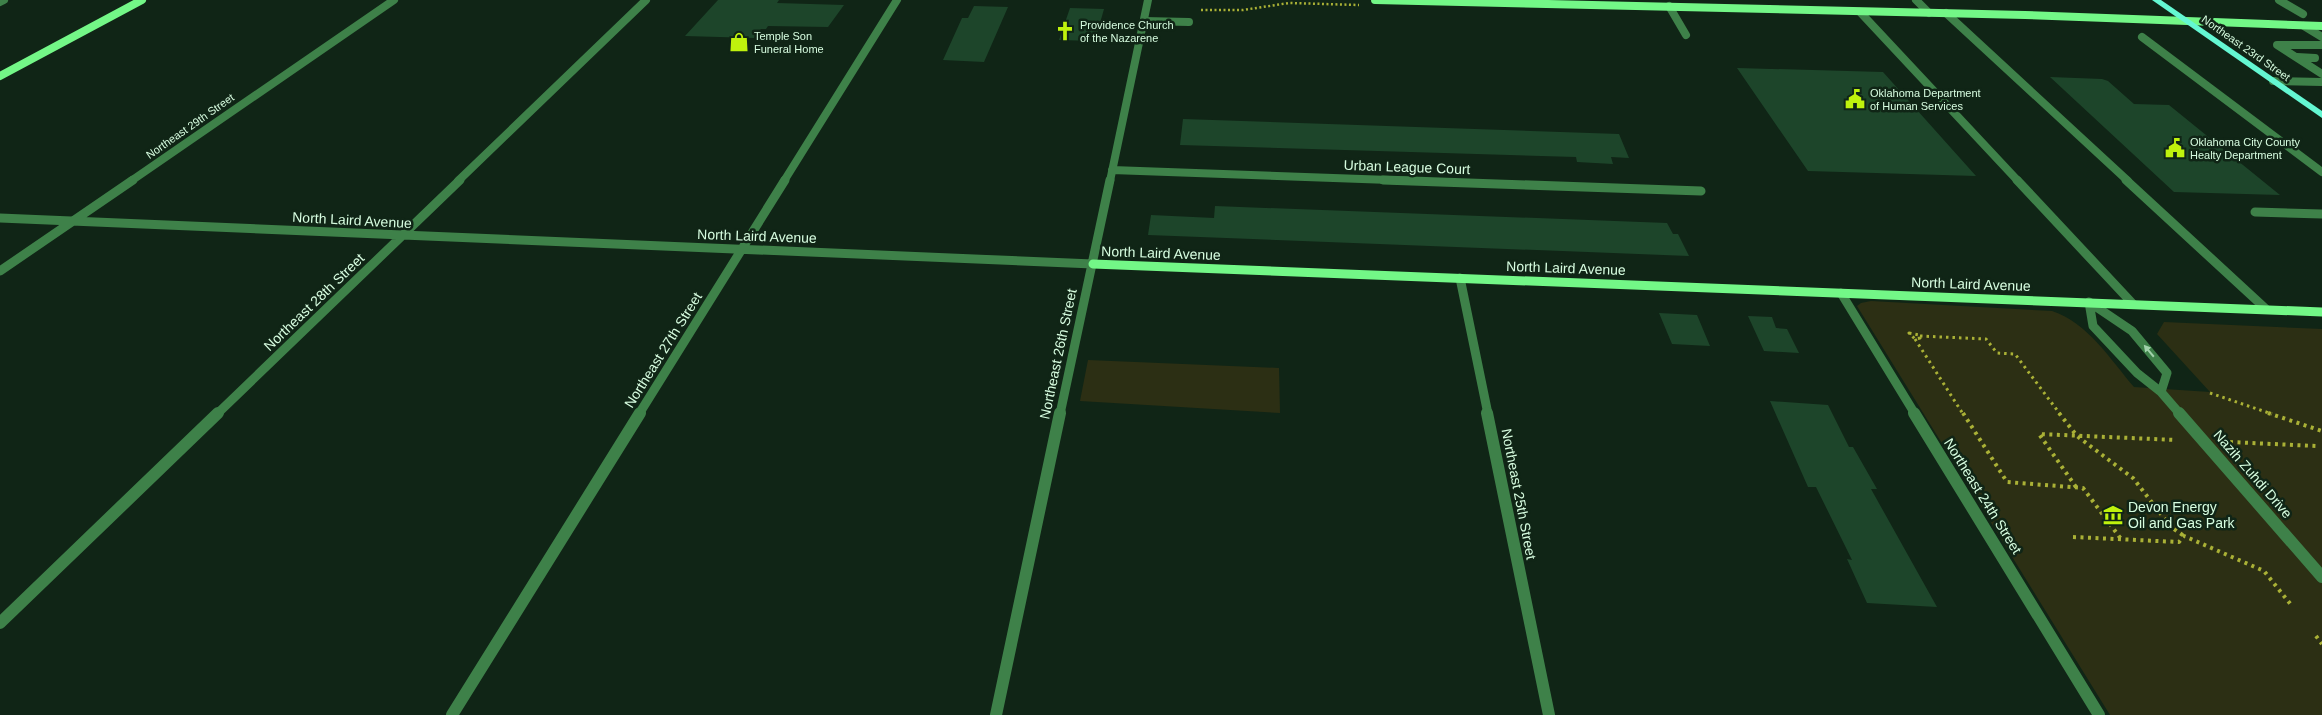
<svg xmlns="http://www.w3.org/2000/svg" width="2322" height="715" font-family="Helvetica,sans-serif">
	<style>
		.green { fill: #2c2f14 }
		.building { fill: #1d452a }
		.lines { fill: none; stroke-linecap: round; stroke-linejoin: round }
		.path-far2 { stroke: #aab136; stroke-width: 2.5; stroke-dasharray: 2 2.5; stroke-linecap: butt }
		.path-far1 { stroke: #aab136; stroke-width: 3; stroke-dasharray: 2.5 4; stroke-linecap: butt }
		.path { stroke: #aab136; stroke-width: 4; stroke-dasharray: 3 4.5; stroke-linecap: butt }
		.lane-far2 { stroke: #3e8149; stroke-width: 8 }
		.lane-far1 { stroke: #3e8149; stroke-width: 9 }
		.lane { stroke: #3e8149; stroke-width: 12 }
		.street-far2 { stroke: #3e8149; stroke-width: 8 }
		.street-far1 { stroke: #3e8149; stroke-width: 9 }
		.street { stroke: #3e8149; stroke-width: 12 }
		.secondary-far1 { stroke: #73f787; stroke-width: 8 }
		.secondary { stroke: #73f787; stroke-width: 9 }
		.primary { fill: #64f7d2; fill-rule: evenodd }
		.oneway { fill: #a1d2ab }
		.labels { text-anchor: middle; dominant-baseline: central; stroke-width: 5; stroke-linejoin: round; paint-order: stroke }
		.far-poi-label { font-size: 11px; fill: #d7fde0; stroke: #102516; text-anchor: start }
		.far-street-label { font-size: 11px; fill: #d7fde0; stroke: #102516 }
		.street-label { font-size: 14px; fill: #d7fde0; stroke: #102516 }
		.poi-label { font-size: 14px; fill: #d7fde0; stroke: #102516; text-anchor: start }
	</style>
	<rect width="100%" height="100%" fill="#102516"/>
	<path class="green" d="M1871 301 2052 311C2088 323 2110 359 2134 387L2210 392 2157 334 2164 322 2322 329V715H2110L1857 306 1861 303Z
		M1088 360 1279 368 1280 413 1080 401Z"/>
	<path class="building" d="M718 0H779L777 3 844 5 828 27 768 26 766 29H761L754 38 685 36Z
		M974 6 1008 7 984 62 943 60 962 18H968Z
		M1070 8 1104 9 1095 41 1059 40Z
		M1737 68 1883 72 1976 176 1808 171Z
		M2050 77 2102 79 2108 81 2134 104 2169 105 2280 195 2174 192Z
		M1183 119 1619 134 1629 158 1611 157 1613 164 1577 162 1576 157 1180 145Z
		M1215 206 1667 223 1673 234H1678L1689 256 1148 235 1151 215 1214 218Z
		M1659 313 1697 315 1710 346 1672 344Z
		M1748 316 1772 317 1776 328 1787 329 1799 353 1764 351Z
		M1770 401 1828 405 1849 447H1853L1877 489H1871L1937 607 1867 603 1847 559 1852 560 1816 487H1808Z"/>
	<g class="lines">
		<path class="path-far2" d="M1201 10H1243L1289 3 1359 5"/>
		<path class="path-far1" d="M1909 333 1919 335 1920 338 1915 339Z
			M1920 336 1986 339 1997 353 2015 354 2060 414
			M1915 339 1963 414
			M2210 393 2272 414"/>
		<path class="path" d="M1963 413 2007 482 2083 488 2121 539
			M2059 413 2077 436 2133 478 2171 527 2184 536
			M2268 413 2322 431
			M2230 442 2316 446
			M2076 487 2039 434 2176 440
			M2073 537 2179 542 2184 536 2264 571 2292 606
			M2316 636 2322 644"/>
		<path class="lane-far2" d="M2279 0 2303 14
			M0 2 4 0
			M1669 6 1686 35
			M1860 12 2018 181
			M1946 13 2128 181
			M1144 21 1189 22
			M2304 26 2322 37
			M2142 37 2322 172
			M2322 45H2277L2322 74
			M2297 57 2315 58
			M2273 81 2322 82"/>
		<path class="lane-far1" d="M2017 180 2133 304
			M2126 180 2266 309
			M2255 212 2322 214
			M2089 302 2093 326 2137 373 2161 392 2180 414
			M2089 302 2132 331 2167 373 2161 392"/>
		<path class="lane" d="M2179 413 2322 577"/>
		<path class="street-far2" d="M1916 0 1929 13
			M1112 170 1418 181
			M131 181 394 0
			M458 181 646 0
			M784 181 897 0
			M1110 181 1148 0"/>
		<path class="street-far1" d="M1383 180 1701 191
			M0 218 1093 264
			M0 271 133 180
			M1460 278 1488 414
			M1841 293 1915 414
			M217 414 460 180
			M639 414 785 180
			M1060 414 1110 180"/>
		<path class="street" d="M1487 413 1549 715
			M1914 413 2099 715
			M0 623 218 413
			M452 715 640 413
			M996 715 1060 413"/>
		<path class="secondary-far1" d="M1375 0 2025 15 2322 26
			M0 76 142 0"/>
		<path class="secondary" d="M1093 264 2322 312"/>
		<path class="primary" d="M2152 0H2161L2322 111V118Z"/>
	</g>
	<defs><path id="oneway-solid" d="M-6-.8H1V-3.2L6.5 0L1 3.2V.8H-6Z" transform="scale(1.25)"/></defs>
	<use class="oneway" href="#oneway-solid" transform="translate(2149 351) rotate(-130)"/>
	<defs>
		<symbol id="church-bare" viewBox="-9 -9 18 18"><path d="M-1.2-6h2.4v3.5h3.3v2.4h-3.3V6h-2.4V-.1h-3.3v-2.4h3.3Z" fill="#bff20d" stroke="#102516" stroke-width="2.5" paint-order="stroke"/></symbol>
		<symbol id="shop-bare" viewBox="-9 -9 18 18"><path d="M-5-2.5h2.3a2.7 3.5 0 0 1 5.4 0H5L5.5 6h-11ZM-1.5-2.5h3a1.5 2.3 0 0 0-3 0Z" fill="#bff20d" stroke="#102516" stroke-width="2.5" paint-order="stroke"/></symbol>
		<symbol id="civic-bare" viewBox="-9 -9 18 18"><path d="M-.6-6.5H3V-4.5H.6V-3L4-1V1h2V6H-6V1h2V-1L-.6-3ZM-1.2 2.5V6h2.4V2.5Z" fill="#bff20d" stroke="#102516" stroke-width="2.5" paint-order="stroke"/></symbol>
		<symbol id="museum-bare" viewBox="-9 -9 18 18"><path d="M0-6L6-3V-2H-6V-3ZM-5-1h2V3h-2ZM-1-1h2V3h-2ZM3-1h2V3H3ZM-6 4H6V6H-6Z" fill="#bff20d" stroke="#102516" stroke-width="2.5" paint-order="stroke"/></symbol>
	</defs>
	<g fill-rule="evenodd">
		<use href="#church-bare" x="1051" y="17" width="28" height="28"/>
		<use href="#shop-bare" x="725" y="28" width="28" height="28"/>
		<use href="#civic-bare" x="1841" y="85" width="28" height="28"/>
		<use href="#civic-bare" x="2161" y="134" width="28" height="28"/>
		<use href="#museum-bare" x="2099" y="501" width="28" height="28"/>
	</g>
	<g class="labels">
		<g class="far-poi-label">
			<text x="1080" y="25">Providence Church<tspan x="1080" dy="13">of the Nazarene</tspan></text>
			<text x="754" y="36">Temple Son<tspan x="754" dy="13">Funeral Home</tspan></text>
			<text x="1870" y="93">Oklahoma Department<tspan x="1870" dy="13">of Human Services</tspan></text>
			<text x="2190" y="142">Oklahoma City County<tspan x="2190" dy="13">Healty Department</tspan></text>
		</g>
		<g class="far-street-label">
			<text transform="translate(2246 48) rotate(35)">Northeast 23rd Street</text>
			<text transform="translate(190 126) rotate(-35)">Northeast 29th Street</text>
		</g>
		<g class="street-label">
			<text transform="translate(1407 167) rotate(2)">Urban League Court</text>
			<text transform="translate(352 220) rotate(3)">North Laird Avenue</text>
			<text transform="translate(757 236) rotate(2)">North Laird Avenue</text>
			<text transform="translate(1161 253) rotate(2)">North Laird Avenue</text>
			<text transform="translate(1566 268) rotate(2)">North Laird Avenue</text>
			<text transform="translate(1971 284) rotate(2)">North Laird Avenue</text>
			<text transform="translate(314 302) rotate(-44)">Northeast 28th Street</text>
			<text transform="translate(663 350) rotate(-58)">Northeast 27th Street</text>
			<text transform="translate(1058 354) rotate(-78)">Northeast 26th Street</text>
			<text transform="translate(2253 474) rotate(49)">Nazih Zuhdi Drive</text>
			<text transform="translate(1519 494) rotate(79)">Northeast 25th Street</text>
			<text transform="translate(1983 496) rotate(58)">Northeast 24th Street</text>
		</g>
		<g class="poi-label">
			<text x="2128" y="507">Devon Energy<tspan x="2128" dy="16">Oil and Gas Park</tspan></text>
		</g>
	</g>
</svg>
